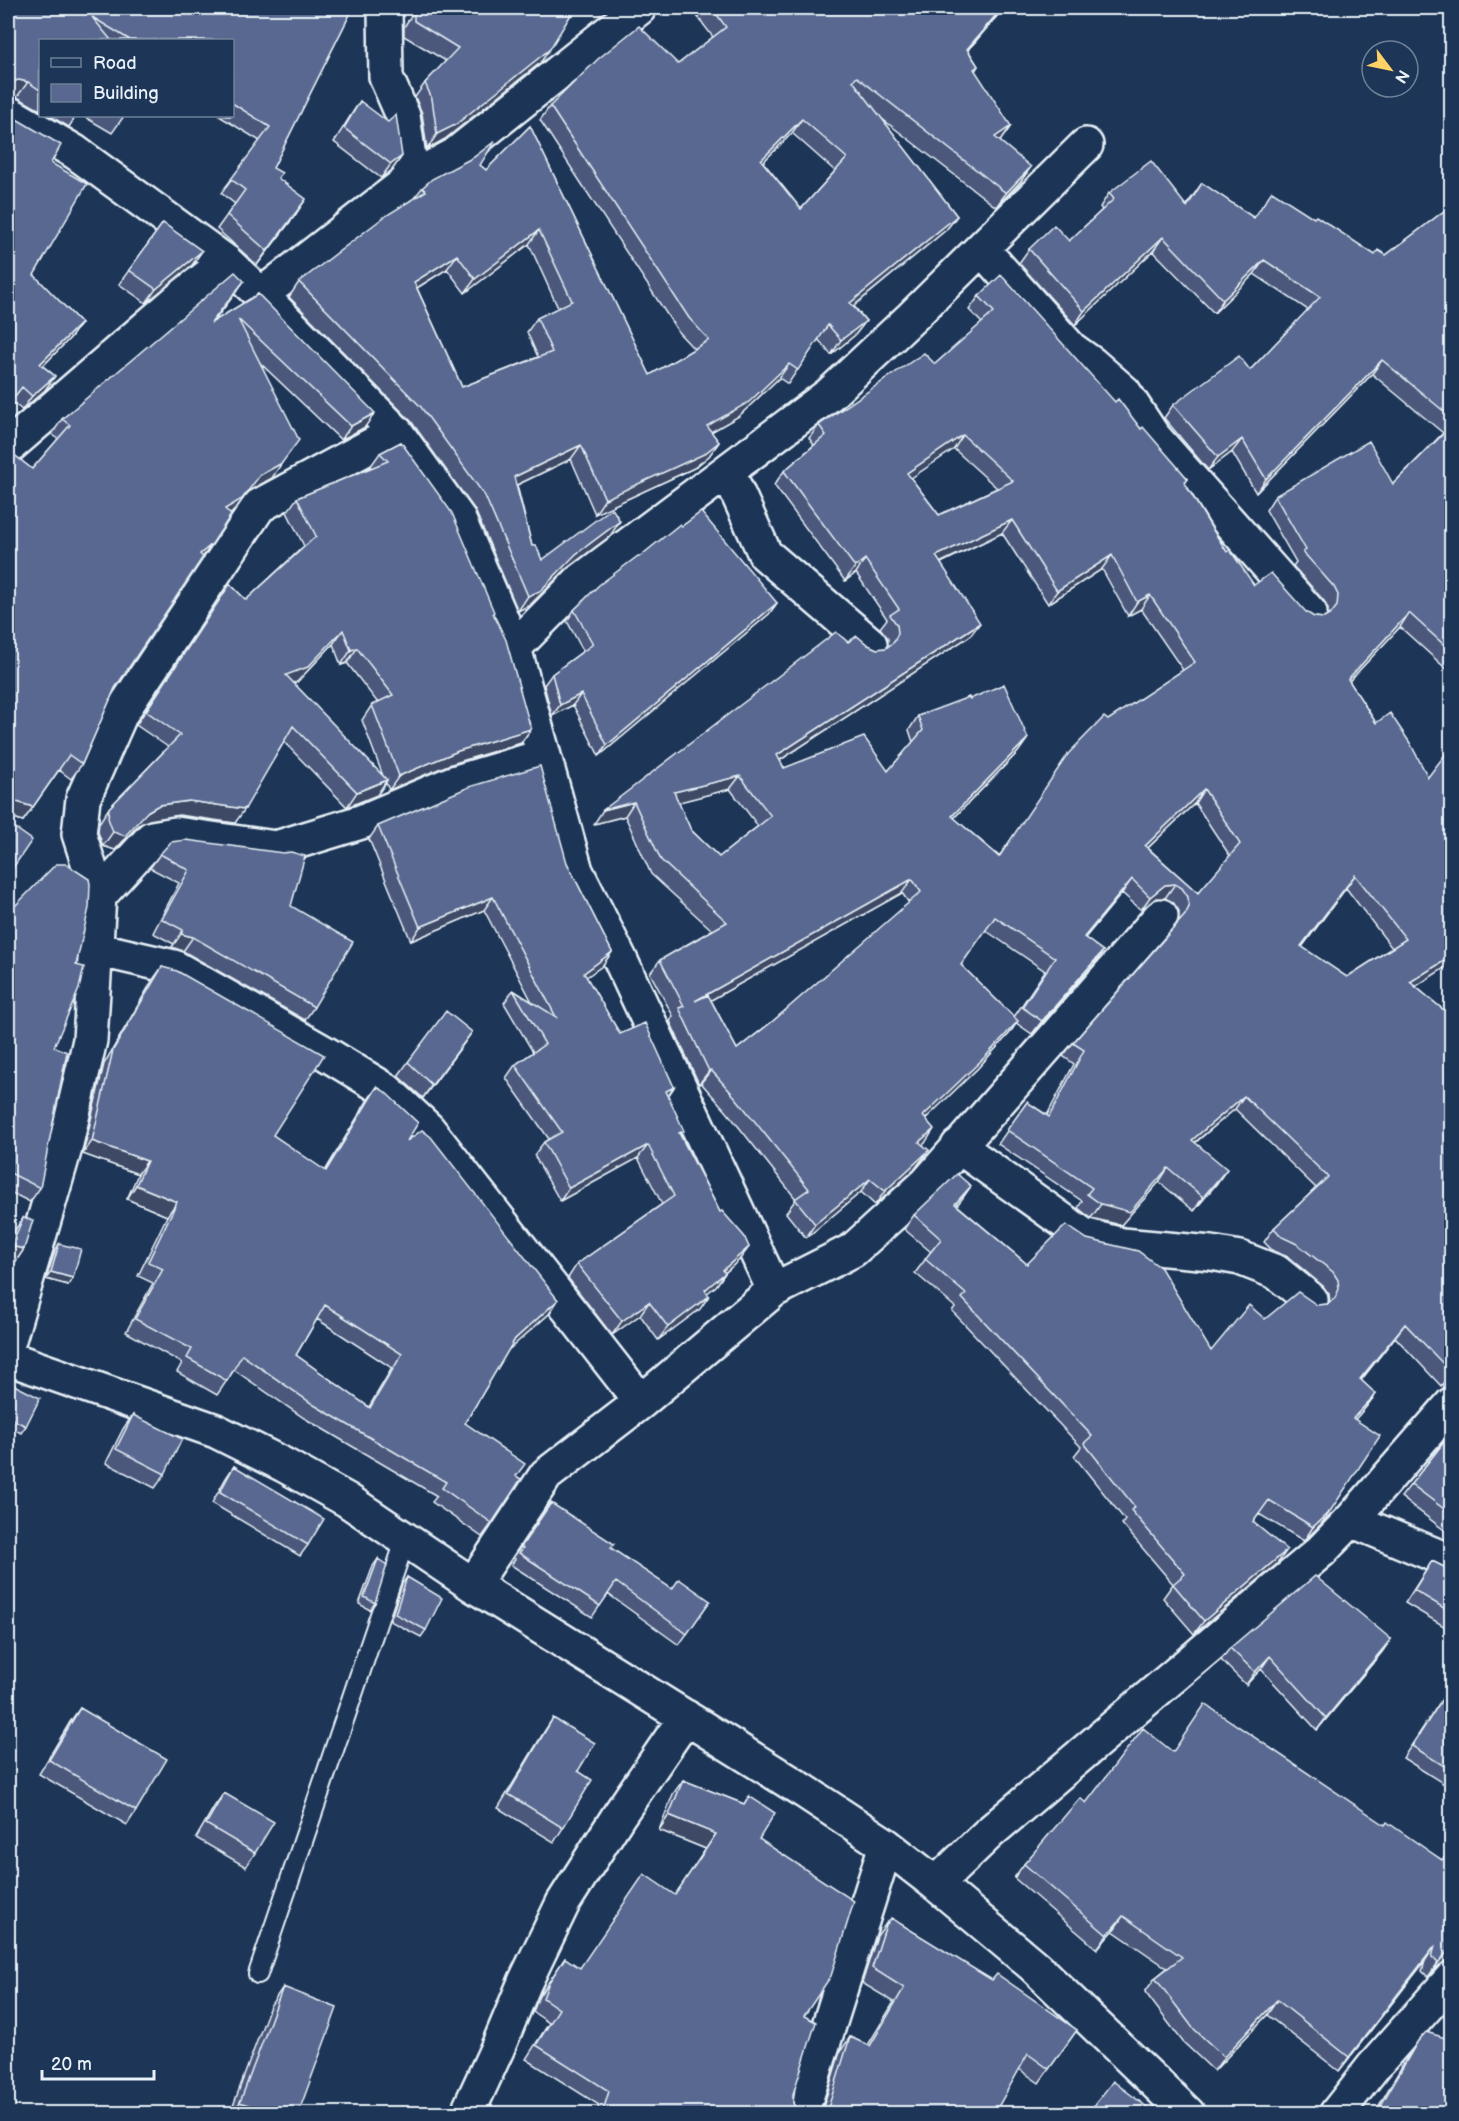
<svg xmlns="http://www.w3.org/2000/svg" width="1459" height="2121" font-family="'Balsamiq Sans',sans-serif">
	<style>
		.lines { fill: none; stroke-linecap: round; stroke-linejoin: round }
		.service-casing { stroke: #e8f1f8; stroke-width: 22 }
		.minor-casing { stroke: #e8f1f8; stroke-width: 38 }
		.service { stroke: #1d3557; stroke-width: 18 }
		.minor { stroke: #1d3557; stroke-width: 33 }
		.wall { fill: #4c597c; stroke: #e8f1f8; stroke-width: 1.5; fill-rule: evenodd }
		.shaded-wall { fill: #3e4965; stroke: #e8f1f8; stroke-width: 1.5 }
		.building { fill: #586890; stroke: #e8f1f8; stroke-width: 1.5; fill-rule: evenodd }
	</style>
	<rect width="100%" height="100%" fill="#1d3557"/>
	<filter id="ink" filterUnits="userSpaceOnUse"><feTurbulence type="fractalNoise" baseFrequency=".0167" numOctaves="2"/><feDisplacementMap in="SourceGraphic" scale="12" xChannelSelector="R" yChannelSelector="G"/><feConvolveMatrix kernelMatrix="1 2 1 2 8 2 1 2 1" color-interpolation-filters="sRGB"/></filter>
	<g filter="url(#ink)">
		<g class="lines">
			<defs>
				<path id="service" d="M258 1974 405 1541"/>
				<path id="minor" d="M385 8 386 77 403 116 412 178
					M8 113 75 152 226 262 261 295 396 432 458 518 514 648 576 871 620 959 774 1290
					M982 249 1071 349 1092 364 1124 392 1153 436 1310 613
					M261 295 412 178 455 155 639 8
					M8 447 177 301 226 262
					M728 472 765 554 870 644
					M514 648 579 582 830 394 912 317 1086 145
					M99 896 152 838 176 834 276 848 361 822 453 783 544 756
					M96 949 174 967 325 1053 386 1090 428 1129 641 1402
					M958 1146 1083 1235 1122 1245 1211 1253 1240 1258 1276 1272 1311 1300
					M8 1343 65 1148 90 1040 99 896 79 834 83 799 121 713 259 506 396 432
					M8 1358 216 1431 284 1465 347 1500 473 1585 804 1791 886 1845 936 1884 1034 1966 1188 2114
					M1351 1520 1452 1562
					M473 1585 546 1475 641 1402 774 1290 853 1250 927 1183 1161 916
					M936 1884 989 1833 1321 1551 1351 1520 1452 1404
					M467 2114 498 2047 525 1982 563 1903 619 1815 686 1717
					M801 2114 886 1845
					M1336 2114 1373 2067 1452 1978"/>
			</defs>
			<use href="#service" class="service-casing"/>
			<use href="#minor" class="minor-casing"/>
			<use href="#service" class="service"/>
			<use href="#minor" class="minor"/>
		</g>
		<path class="wall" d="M8 8H353L273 168 296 214 257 265 217 229 235 204 221 193 260 141 219 116H232V40H40V110L17 97 8 95Z
			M416 8H575L540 63 445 139 427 149 422 113 415 97 425 83 446 61 404 36V27Z
			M691 8H1004L968 50 978 66 975 71 1001 140 1000 141 1021 181 996 207 881 118 957 216 946 230 854 306 866 321 855 335 831 355 818 339 788 384 779 378 739 416 711 432 719 442 709 456 694 468 595 514 571 459 517 485 532 546 542 560 610 536 566 569 530 605 518 611 475 510 411 421 289 297 299 282 414 198 422 188 480 165 486 170 530 126 650 375 694 349 679 333 540 120 550 106 678 64 713 37ZM792 133 835 171 801 209 763 162ZM529 244 558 308 537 318 527 332 538 357 462 387 417 288 447 269 465 293Z
			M360 101 402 156 392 170 381 178 334 142 351 115Z
			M50 116H76L69 127Z
			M83 116H124L112 133Z
			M51 163 34 275 81 323 71 337 43 366 55 376 45 390 22 410 12 402Z
			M1202 183 1253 217 1314 218 1375 255H1386L1452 205V674L1400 627 1349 681 1376 723 1428 777 1452 756V961L1449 965 1415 986 1452 1017V1376L1441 1386 1395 1337 1361 1380 1376 1394 1366 1407 1355 1419 1331 1510 1321 1524 1304 1541 1259 1514 1253 1522 1277 1564 1194 1634 1163 1598 1173 1584 1122 1524 1125 1520 1074 1456 1081 1447 952 1311 955 1307 915 1273 931 1252 904 1229 914 1215 971 1186 957 1205 1027 1264 1211 1351 1265 1319 1317 1305 1328 1304 1330 1302 1329 1294 1323 1286 1288 1257 1273 1251 1264 1242 1274 1228 1316 1188 1235 1109 1195 1143 1217 1183 1194 1211 1159 1182 1121 1225 1091 1218 1078 1208 1082 1201 998 1144 1027 1102 1047 1115 1074 1064 1063 1056 1073 1043 1178 922 1179 920V911L1173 902 1165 898H1156L1141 910 1122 893 1085 938 1103 951 1094 964 1032 1034 1016 1023 1009 1034 977 1069 926 1118 925 1143 922 1145 919 1163 914 1170 875 1205 861 1192 806 1238 786 1213 796 1199 727 1112 701 1083 699 1084 670 1021 673 1016 650 973 660 960 712 930 651 874 625 816 594 824 848 642 868 645 877 649 886 648 888 646V638L880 628 887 619 856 573 845 581 774 485 784 471 814 445 809 438 819 425 935 364 982 323 969 310 979 296 1115 402 1141 429 1188 479 1185 483 1227 552 1254 585 1314 617 1324 618 1328 616V609L1324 601 1293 566 1296 562 1266 510 1275 496 1393 484 1443 433 1372 374 1256 493 1232 452 1208 470 1164 418 1173 405 1250 370 1308 310 1254 274 1214 313 1153 251 1075 325 1019 263 1029 249 1069 241 1102 210 1100 207 1109 193 1186 206ZM954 449 997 488 939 515 911 478ZM1002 533 1048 604 1102 569 1128 616 1141 609 1183 670 1108 720 999 856 954 818 1018 752 1028 738 970 699 918 716 909 730 913 742 888 771 784 768 780 760 970 636 941 563ZM730 789 758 826 719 857 691 830 678 802ZM1195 803 1230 856 1198 893 1148 848ZM1346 888 1392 948 1347 977 1302 947ZM902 893 909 903 773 1021 737 1049 711 1000ZM985 930 1045 971 1014 1017 961 965Z
			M163 223 202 251 192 265 146 303 119 284Z
			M244 281 213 322 258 294 365 427 341 440 261 364 272 478 250 490 230 514 115 688 82 764 71 779 59 770 23 821 8 816V450L32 469 58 439 52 434 62 419Z
			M401 442 493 614 531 729 521 743 448 765 389 790 386 783 377 795 347 807 284 742 235 823 179 815 149 820 138 825 115 850 103 846 98 832 99 823 109 808 168 747 136 725 230 584 246 600 304 546 287 512 297 498 370 468V467L380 453ZM333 644 341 665 347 663 378 703 372 705 362 720 383 776 293 683 297 682Z
			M639 557 777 603 769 614 599 756 573 705 552 716 544 685 552 674 583 651 567 621 574 610Z
			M378 826 567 863 612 952 602 966 586 977 620 1034 674 1087 668 1096 681 1135 720 1212 749 1247 739 1260 725 1273 716 1286 707 1293 700 1309 658 1340 640 1315 612 1335 568 1278 577 1264 662 1204 638 1158 560 1201 534 1155 544 1142 549 1139 506 1078 515 1065 533 1052 504 1003 513 990 532 1002 484 910 411 941 369 839Z
			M160 854 291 906 314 1007 305 1020 183 951 172 947 174 944 153 933 179 883 150 868Z
			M8 898 54 1047 40 1188 30 1202 8 1191Z
			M162 967 273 1135 325 1171 367 1101 377 1087 407 1141 558 1300 549 1314 508 1350 465 1423 516 1476 492 1523 482 1537 432 1502 437 1496 304 1418 234 1370 217 1395 177 1372 182 1363 126 1332 153 1283 138 1276 167 1216 127 1199 138 1174 83 1154 104 1064 152 981ZM317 1319 392 1368 369 1407 296 1355Z
			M472 1032 423 1098 398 1076 408 1062Z
			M23 1218 24 1249 10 1270 8 1269V1240Z
			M59 1244 68 1285 46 1279 55 1251Z
			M8 1382 26 1426 21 1433 8 1426Z
			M133 1415 165 1474 155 1488 106 1463 123 1429Z
			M1452 1432V1541L1445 1539 1448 1533 1401 1497 1411 1484Z
			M234 1466 308 1545 300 1556 212 1503 226 1478Z
			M551 1503 611 1548 672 1589 710 1601 679 1645 608 1594 592 1617 511 1565 515 1559 513 1558Z
			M378 1559 375 1603 370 1610 359 1604 373 1566Z
			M1432 1561 1452 1571V1631L1405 1603Z
			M407 1577 426 1630 421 1637 390 1621 402 1584Z
			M1391 1639 1382 1652 1317 1730 1261 1669 1246 1685 1221 1660 1230 1648Z
			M1448 1690 1452 1692V1789L1403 1758Z
			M80 1708 136 1811 127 1825 39 1774 70 1722Z
			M553 1718 578 1771 563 1828 554 1842 498 1808 544 1732Z
			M1172 1751 1385 1825 1442 1860 1452 1849V1960H1447L1438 1966 1428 1977 1422 1971 1425 1961 1339 2071 1267 2015 1214 2071 1183 2042 1145 1992 1155 1978 1167 1968 1113 1931 1097 1949 1014 1878 1024 1864 1086 1803Z
			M683 1780 744 1804 749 1796 804 2016 793 2103 797 2112 799 2114H596L599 2105 526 2059 549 2023 533 2012 539 1996 565 1958 580 1968 675 1895 706 1849 659 1830 673 1794Z
			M224 1793 255 1853 246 1867 196 1838 214 1807Z
			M887 1922 992 1980 1077 2030 1039 2083 1019 2069 994 2114H821L840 2052 850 2037 868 2045 894 2002 862 1983 877 1936Z
			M283 1987 298 2114H230L270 2006Z
			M1418 2041 1452 2114H1374L1408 2056Z"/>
		<path class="shaded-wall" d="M1002 8H1004L957 63 967 49Z
			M550 49 540 63 445 139 427 149 437 134Z
			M19 80 28 82 17 97 8 95V84L9 82Z
			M802 119 792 133 751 174 761 160Z
			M1011 126 1001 140 984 151 995 137Z
			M402 156 392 170 381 178 391 164Z
			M1031 167 1021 181 996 207 1006 193Z
			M306 199 296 214 257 265 267 251Z
			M957 216 946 230 840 317 850 303Z
			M539 230 529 244 465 293 475 279Z
			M1163 237 1153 251 1075 325 1084 311Z
			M202 251 192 265 146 303 156 289Z
			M457 255 447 269 404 296 414 282Z
			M1264 260 1254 274 1214 313 1223 300Z
			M244 281 234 295 201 338 211 323Z
			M866 321 855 335 831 355 841 340Z
			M81 323 71 337 30 379 40 364Z
			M1382 360 1372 374 1256 493 1266 479Z
			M789 364 779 378 739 416 697 440 707 426Z
			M55 376 45 390 22 410 32 396Z
			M375 413 365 427 341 440 351 426Z
			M963 435 954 449 898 487 907 473Z
			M1242 439 1232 452 1208 470 1218 457Z
			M719 442 709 456 694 468 595 514 605 499Z
			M581 445 571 459 504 491 514 477Z
			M282 463 272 478 250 490 232 513 215 524 225 509 260 475Z
			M1012 520 1002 533 927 569 936 556Z
			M620 521 610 536 566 569 530 605 518 611 528 596 576 554Z
			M212 544 202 558 200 554Z
			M1112 555 1102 569 1048 604 1057 591Z
			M865 559 856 573 845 581 855 567Z
			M1150 595 1141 609 1128 616 1137 602Z
			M777 603 769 614 599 756 607 745Z
			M1409 613 1400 627 1338 693 1348 679Z
			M980 623 970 636 768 768 777 755Z
			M343 630 333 644 297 682 276 690 286 675Z
			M357 648 347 663 341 665 351 650Z
			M581 694 573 705 552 716 560 705Z
			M531 729 521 743 448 765 389 790 399 776 458 751Z
			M1028 738 1018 752 943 829 952 816Z
			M740 776 730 789 664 806 674 792Z
			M387 780 377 795 347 807 357 792Z
			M1204 789 1195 803 1136 859 1145 846Z
			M8 799 33 807 23 821 8 816Z
			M189 801 245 809 235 823 179 815 149 820 138 825 115 850 103 846 113 832 159 805Z
			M634 802 625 816 594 824 603 810Z
			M1355 875 1346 888 1292 960 1301 946Z
			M912 879 902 893 686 1014 695 1001Z
			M1132 879 1122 893 1074 951 1084 937Z
			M1175 884 1165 898H1156L1141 910 1150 897 1165 885Z
			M493 897 484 910 411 941 420 927Z
			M181 934 193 937 183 951 172 947Z
			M1103 951 1094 964 1032 1034 1042 1021Z
			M612 952 602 966 574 986 584 973Z
			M1452 956V961L1449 965 1401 996 1410 982Z
			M1018 1021 1009 1034 977 1069 914 1130 923 1116Z
			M472 1032 462 1046 423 1098 432 1085Z
			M711 1070 701 1083 699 1084 709 1071Z
			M674 1087 665 1101 666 1091Z
			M1244 1096 1235 1109 1182 1153 1192 1140Z
			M934 1129 925 1143 909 1155 919 1142Z
			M92 1141 147 1161 138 1174 83 1154Z
			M648 1145 638 1158 560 1201 569 1188Z
			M929 1150 914 1170 875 1205 885 1191Z
			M1168 1168 1159 1182 1121 1225 1091 1218 1101 1204Z
			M1227 1169 1217 1183 1194 1211 1203 1197Z
			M870 1179 861 1192 806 1238 815 1224Z
			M136 1185 177 1202 167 1216 127 1199Z
			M971 1186 962 1199 946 1218 955 1204Z
			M11 1246 24 1249 10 1270 8 1269V1250Z
			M749 1247 739 1260 719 1278 725 1273 716 1286 695 1303 705 1290 723 1270Z
			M51 1272 73 1278 68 1285 46 1279Z
			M709 1296 700 1309 658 1340 668 1327Z
			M558 1300 549 1314 505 1353 515 1339Z
			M649 1302 640 1315 612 1335 622 1321Z
			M1405 1324 1395 1337 1351 1393 1360 1379Z
			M1452 1371V1376L1441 1386Z
			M1376 1394 1366 1407 1344 1432 1353 1418Z
			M1331 1510 1321 1524 1304 1541 1313 1527Z
			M1452 1529V1541L1445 1539Z
			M1287 1550 1277 1564 1194 1634 1204 1621Z
			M1391 1639 1382 1652 1317 1730 1326 1718Z
			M1270 1656 1261 1669 1246 1685 1255 1672Z
			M669 1815 716 1834 706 1849 659 1830Z
			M1123 1916 1113 1931 1097 1949 1107 1935Z
			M1435 1946 1425 1961 1339 2071 1349 2057Z
			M1452 1949V1960H1447L1438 1966 1428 1977 1438 1963 1448 1951Z
			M1277 2000 1267 2015 1214 2071 1224 2057Z
			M240 2102 251 2106 245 2114H233Z
			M1409 2108 1427 2114H1406Z"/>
		<path class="building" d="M8 8H353L273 168 282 173 278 178 306 199 267 251 227 215 245 190 231 179 270 127 232 103V40H130L92 17 111 40H40V90L28 82 19 80 9 82 8 84Z
			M417 8H575L550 49 455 125 437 134 432 99 425 83 458 48 414 21V12Z
			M712 8H1002L967 49 978 66 974 69 1011 126 995 137 1031 167 1006 193 857 77 853 81 957 216 850 303 866 321 841 340 828 325 798 370 789 364 749 402 707 426 719 442 704 454 605 499 581 445 514 477 532 546 536 545 542 560 612 508 620 521 576 554 540 591 528 596 485 496 421 407 299 282 384 217 426 191 422 188 432 179 474 157 495 141 480 165 486 170 530 126 650 375 709 340 689 318 550 106 598 59 639 26 678 64 726 27ZM802 119 847 158 801 209 761 160ZM539 230 572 301 537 318 552 352 462 387 414 282 457 255 475 279Z
			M360 101 388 122 396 115 402 156 391 164 344 128Z
			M8 114 61 145 51 163 87 184 34 275 81 323 40 364 55 376 32 396 22 387 8 405Z
			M1151 161 1187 207 1202 183 1254 218 1272 191 1314 218 1316 216 1375 255 1378 250 1386 255 1452 205V418L1382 360 1266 479 1242 439 1218 457 1173 405 1239 356 1250 370 1320 297 1264 260 1223 300 1163 237 1084 311 1029 249 1054 225 1069 241 1114 199 1109 193Z
			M163 223 202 251 156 289 129 270Z
			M235 272 244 281 211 323 258 294 375 413 351 426 238 319 299 440 282 463 260 475 242 499 225 509 231 515 212 544 200 554 203 557 115 688 82 764 69 755 33 807 8 799V450L32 469 70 425 62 419Z
			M1001 275 1115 402 1118 399 1141 429 1143 427 1188 479 1184 482 1211 527 1227 552 1230 550 1254 585 1271 573 1306 612 1314 617 1324 618 1331 614 1337 606 1338 595 1334 587 1303 552 1306 550 1275 496 1369 441 1393 484 1452 425V652L1409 613 1348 679 1376 723 1390 713 1410 743 1428 777 1447 752 1452 756V956L1410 982 1452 1017V1371L1451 1372 1405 1324 1360 1379 1376 1394 1353 1418 1380 1436 1331 1510 1313 1527 1269 1500 1253 1522 1287 1550 1204 1621 1173 1584 1185 1574 1131 1510 1135 1507 1084 1443 1092 1436 962 1298 966 1294 925 1259 941 1239 914 1215 957 1174 971 1186 955 1204 1027 1264 1066 1225 1087 1239 1138 1251 1161 1268 1211 1351 1249 1305 1265 1319 1298 1292 1317 1305 1328 1304 1335 1298 1339 1289 1338 1280 1333 1272 1297 1244 1282 1237 1274 1228 1328 1177 1244 1096 1192 1140 1227 1169 1203 1197 1168 1168 1130 1212 1101 1204 1087 1194 1092 1188 1007 1130 1027 1102 1049 1117 1084 1050 1073 1043 1185 915 1189 907 1188 897 1182 888 1175 884 1165 885 1150 897 1132 879 1084 937 1103 951 1042 1021 1022 1007 1055 958 995 917 961 965 1018 1021 986 1056 923 1116 934 1129 919 1142 929 1150 923 1156 885 1191 870 1179 815 1224 795 1199 809 1189 736 1098 711 1070 709 1071 679 1008 684 1006 660 960 727 922 661 860 634 802 603 810 836 632 848 642 857 636 868 645 877 649 886 648 894 642 898 633 897 625 890 615 899 609 865 559 855 567 784 471 826 435 819 425 924 353 935 364 994 312 979 296ZM963 435 1013 481 939 515 907 473ZM1012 520 1057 591 1112 555 1137 602 1150 595 1195 662 1108 720 1104 717 1068 754 999 857 952 816 1028 738 1004 684 970 699 969 697 918 716 923 730 888 771 864 737 784 768 777 755 980 623 936 556ZM740 776 771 816 719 857 691 830 674 792ZM1204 789 1240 844 1198 893 1145 846ZM1355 875 1406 939 1347 977 1301 946ZM912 879 921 892 773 1021 737 1049 708 995 695 1001Z
			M401 442 452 513 494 612 493 613 506 640 531 729 458 751 399 776 372 705 393 695 357 648 351 650 343 630 308 667 286 675 387 780 357 792 293 726 245 809 189 801 159 805 148 811 125 836 113 832 108 818 109 808 180 735 146 711 230 584 246 600 316 536 297 498 388 461 380 453Z
			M701 512 777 603 607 745 581 694 560 705 552 674 593 644 574 610 599 585 638 556 639 557 680 524 682 526Z
			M540 766 567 863 612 952 584 973 620 1034 645 1023 674 1087 666 1091 684 1131 679 1133 720 1212 722 1211 744 1236 749 1247 723 1270 725 1273 705 1290 709 1296 668 1327 649 1302 622 1321 577 1264 674 1196 648 1145 569 1188 544 1142 562 1132 515 1065 545 1044 513 990 556 1017 493 897 420 927 378 826 469 787Z
			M8 823 32 840 8 875Z
			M186 840 283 853 291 852 305 856 291 906 353 942 314 1007 193 937 181 934 183 930 162 919 189 870 160 854 171 842Z
			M56 864H66L89 879 90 884 89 908 76 965 84 967 79 989 54 1047 67 1052 40 1188 8 1172V898L16 905Z
			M162 967 177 971 324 1055 273 1135 326 1171 377 1087 384 1091 418 1123 407 1141 422 1130 431 1137 558 1300 515 1339 465 1423 525 1464 516 1476 521 1479 492 1523 442 1488 446 1482 314 1405 242 1355 227 1381 187 1358 192 1349 135 1319 163 1269 148 1262 177 1202 136 1185 147 1161 92 1141 113 1050ZM325 1305 402 1354 370 1408 296 1355Z
			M446 1011 472 1032 432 1085 408 1062Z
			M23 1218 33 1220 24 1249 11 1246Z
			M59 1244 81 1249 73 1278 51 1272Z
			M8 1382 40 1398 26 1426 8 1417Z
			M133 1415 182 1439 165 1474 116 1449Z
			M1452 1432V1515L1411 1484Z
			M234 1466 324 1519 308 1545 220 1492Z
			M551 1503 614 1544 611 1548 672 1589 679 1579 710 1601 687 1634 616 1582 600 1606 519 1553 523 1548 521 1547Z
			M378 1559 387 1565 375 1603 364 1597Z
			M1432 1561 1452 1571V1613L1414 1590Z
			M1315 1576 1391 1639 1326 1718 1270 1656 1255 1672 1230 1648Z
			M407 1577 442 1598 426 1630 395 1614Z
			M1448 1690 1452 1692V1771L1412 1746Z
			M1205 1704 1385 1825 1387 1822 1442 1860 1452 1849V1949L1448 1951 1438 1963 1432 1957 1435 1946 1349 2057 1277 2000 1224 2057 1193 2028 1155 1978 1182 1957 1123 1916 1107 1935 1024 1864 1080 1798 1086 1803 1143 1728 1173 1752Z
			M80 1708 167 1759 136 1811 49 1760Z
			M553 1718 595 1743 578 1771 592 1780 563 1828 508 1794Z
			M683 1780 744 1804 749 1796 775 1813 759 1839 854 1901 831 1976 804 2016 816 2022 793 2094V2103L797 2112 799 2114H602L609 2091 536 2045 559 2009 543 1998 549 1982 565 1958 580 1968 644 1874 675 1895 716 1834 669 1815Z
			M224 1793 274 1822 255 1853 206 1824Z
			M891 1918 992 1980 997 1974 1077 2030 1049 2069 1028 2054 994 2114H823L829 2105 850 2037 870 2046 904 1988 872 1968 887 1922 888 1923Z
			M283 1987 337 2008 298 2114H246L251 2106 240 2102Z
			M1426 2032 1452 2040V2114H1427L1409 2108 1407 2114H1378L1380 2107 1418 2041Z
			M1113 2081 1156 2114H1091L1089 2112Z"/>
	</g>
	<rect width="1459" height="2121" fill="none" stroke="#1d3557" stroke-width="30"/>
	<rect x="15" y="15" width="1429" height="2091" fill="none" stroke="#e8f1f8" stroke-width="2" filter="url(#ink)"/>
	<rect x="39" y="39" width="195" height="78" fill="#1d3557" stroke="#6e8097" stroke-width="1.5"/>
	<rect x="51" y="58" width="30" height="9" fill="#1d3557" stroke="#6e8097" stroke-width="1.5"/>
	<text x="93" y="69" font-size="18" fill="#e8f1f8">Road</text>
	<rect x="51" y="84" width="30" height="18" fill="#586890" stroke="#6e8097" stroke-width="1.5"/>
	<text x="93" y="99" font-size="18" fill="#e8f1f8">Building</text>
	<g transform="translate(1390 69) rotate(122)"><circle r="28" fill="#1d3557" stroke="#6e8097" stroke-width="1.5"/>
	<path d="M0-4.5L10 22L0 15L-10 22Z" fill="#ffd166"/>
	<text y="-9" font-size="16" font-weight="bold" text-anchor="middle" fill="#e8f1f8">N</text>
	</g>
	<path d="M42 2070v9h112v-9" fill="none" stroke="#e8f1f8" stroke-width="3"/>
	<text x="51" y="2070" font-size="18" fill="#e8f1f8" stroke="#1d3557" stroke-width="4.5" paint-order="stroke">20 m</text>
</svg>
